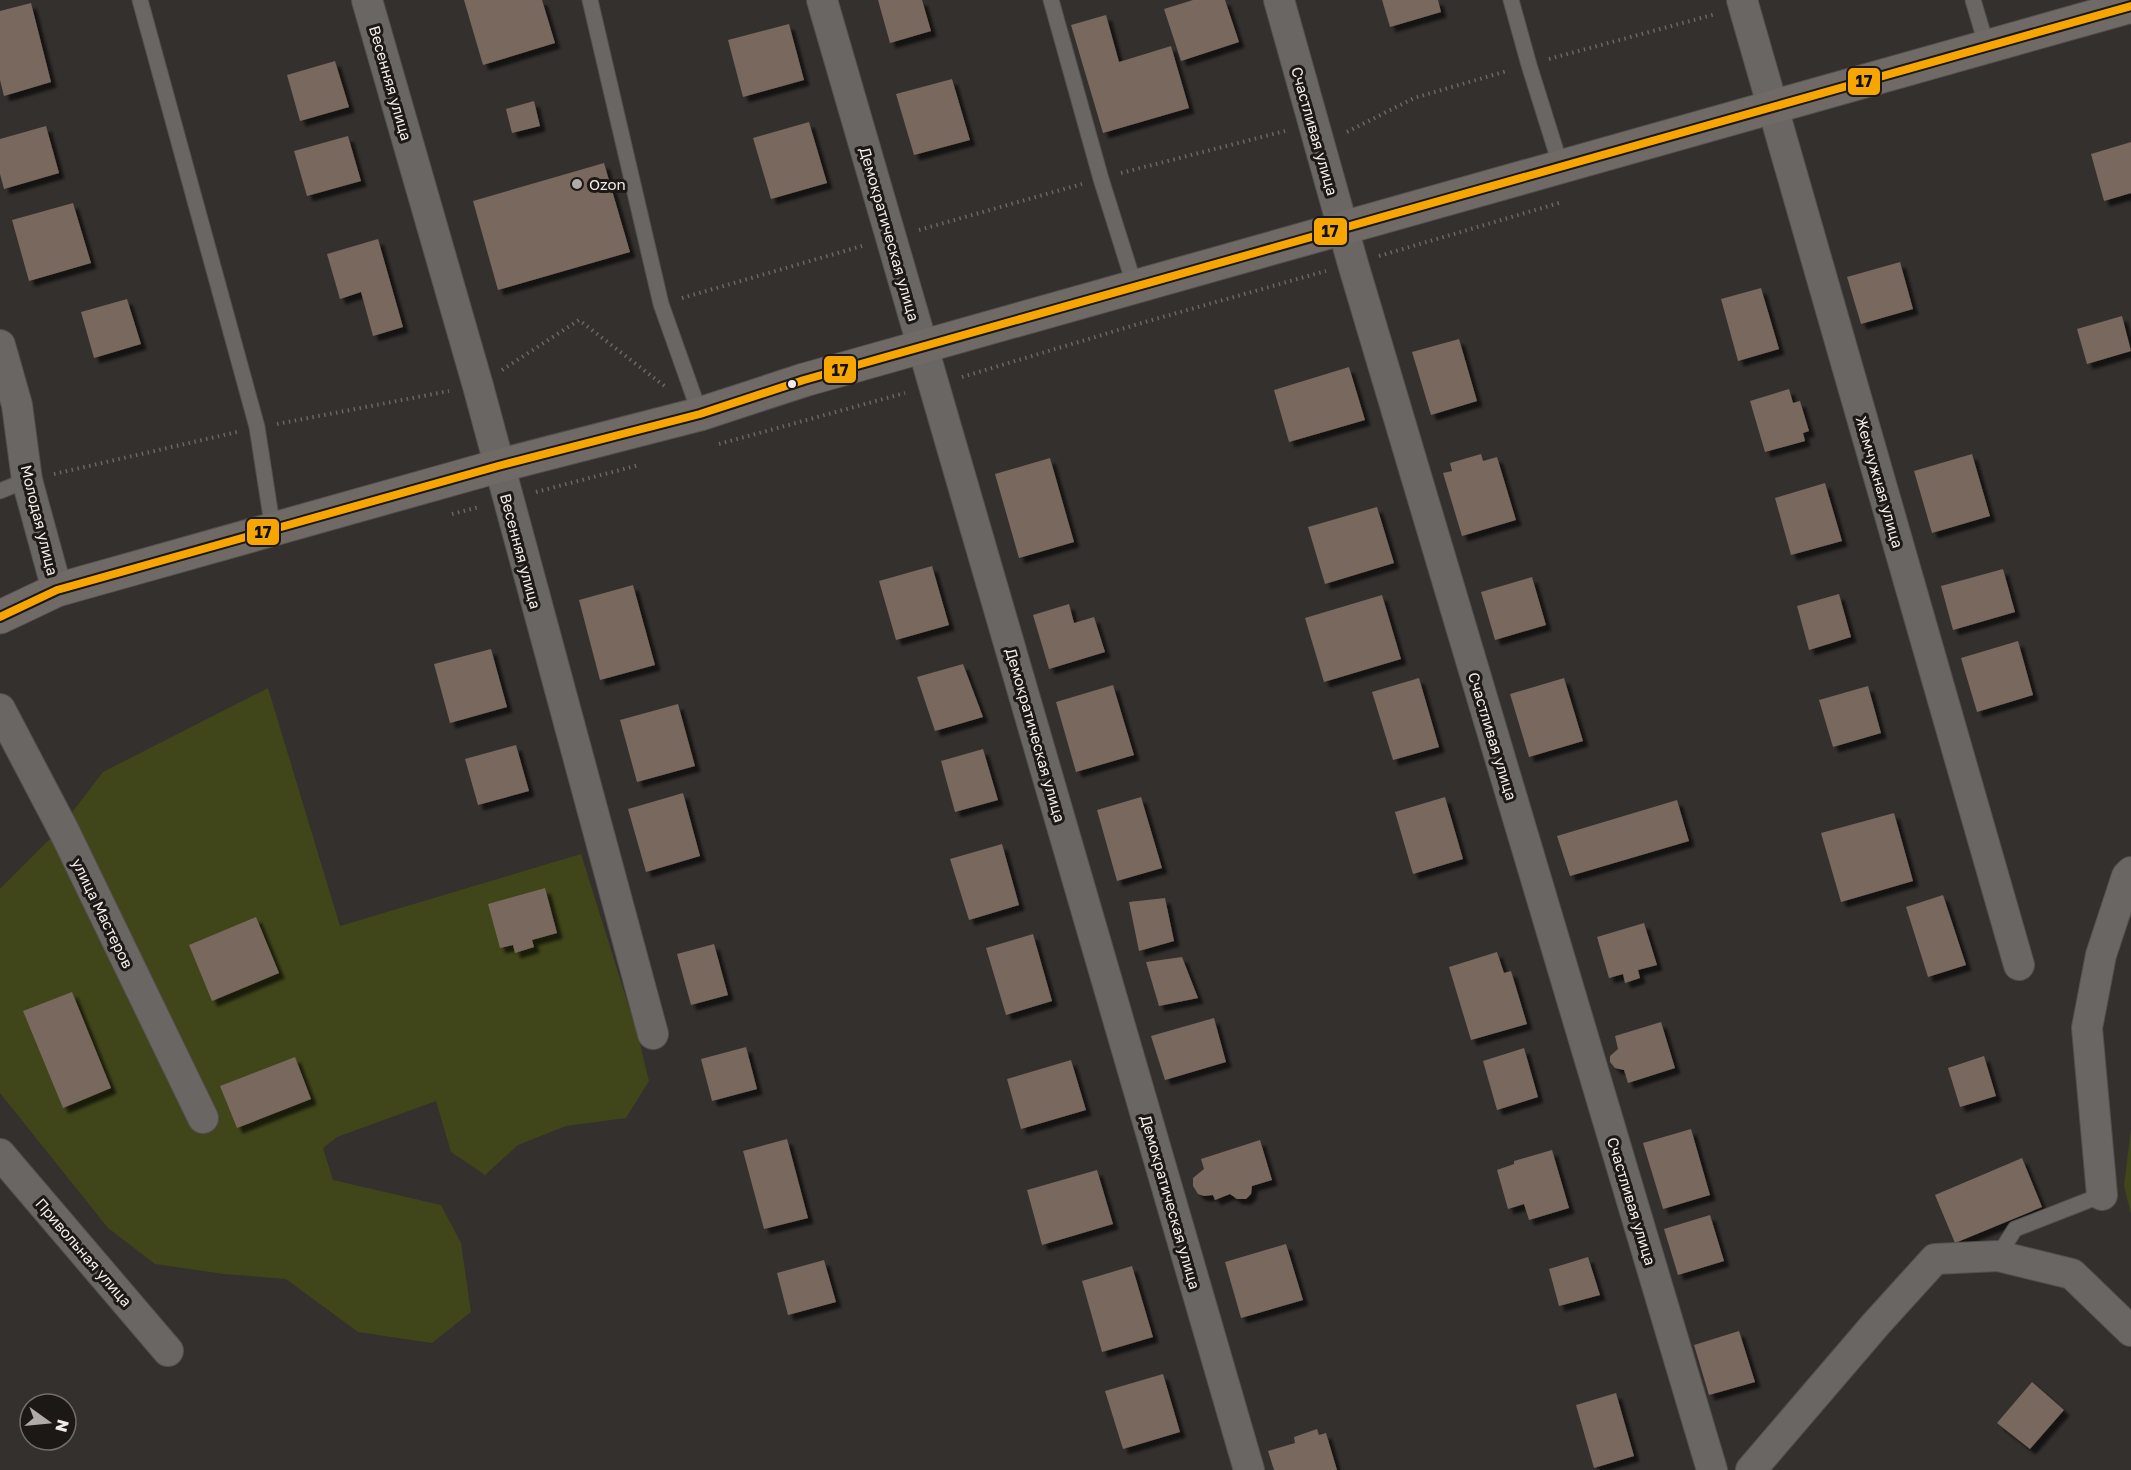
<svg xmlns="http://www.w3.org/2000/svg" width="2131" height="1470" font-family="'Golos Text',sans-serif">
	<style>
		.green { fill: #40451a }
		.building { fill: #79675d; filter: url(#shadow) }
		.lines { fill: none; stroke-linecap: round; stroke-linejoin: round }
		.lane-casing { stroke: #534f4d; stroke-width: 17 }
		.street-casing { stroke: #534f4d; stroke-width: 32 }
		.secondary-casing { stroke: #534f4d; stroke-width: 35 }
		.path { stroke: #6b6766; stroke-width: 4; stroke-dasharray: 1.5 4.5; stroke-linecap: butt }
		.lane { stroke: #6a6664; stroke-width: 15 }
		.street { stroke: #6a6664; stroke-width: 30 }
		.secondary { stroke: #6f6a65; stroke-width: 33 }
		.bus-1-casing { stroke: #1c1815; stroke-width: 12 }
		.bus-1 { stroke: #f7a600; stroke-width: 8 }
		.poi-dot { fill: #b0aaa8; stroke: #1c1815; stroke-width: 2 }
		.bus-dot { fill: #f2ece9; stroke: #1c1815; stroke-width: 2 }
		.labels { text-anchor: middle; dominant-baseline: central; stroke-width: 6; stroke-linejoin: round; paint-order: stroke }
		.street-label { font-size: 15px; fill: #f2ece9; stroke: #1c1815 }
		.poi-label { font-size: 15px; fill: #f2ece9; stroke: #1c1815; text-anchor: start }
		.line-badge { stroke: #1c1815; stroke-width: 2 }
		.pale-badge-label { font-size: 16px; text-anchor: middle; font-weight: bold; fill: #111 }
	</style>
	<defs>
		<filter id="shadow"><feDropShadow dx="5.5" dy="5.5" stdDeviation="1.5" flood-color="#0009"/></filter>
	</defs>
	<rect width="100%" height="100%" fill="#34302e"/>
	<path class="green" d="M268 688 340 926 581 854 638 1036 649 1081 626 1118 566 1126 518 1145 485 1175 451 1152 436 1101 337 1137 323 1148 333 1180 441 1205 461 1243 471 1312 432 1343 358 1332 286 1279 224 1274 155 1264 108 1228 0 1093V889L56 833 103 772Z
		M2131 1128V1215L2124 1186Z"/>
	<path class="building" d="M464 0H542L555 43 483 65Z
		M878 0H922L931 31 890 43Z
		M1193 0H1225L1239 42 1181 61 1164 9Z
		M1382 0H1438L1441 12 1390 27Z
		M31 3 51 82 4 96 0 80V11Z
		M1106 15 1119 62 1171 46 1189 108 1103 133 1071 25Z
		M789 24 804 80 743 97 728 40Z
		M335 61 349 107 300 121 287 75Z
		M952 79 970 140 914 155 896 94Z
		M534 101 540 126 512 133 506 109Z
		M809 122 827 183 771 199 753 138Z
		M46 126 59 173 4 189 0 174V139Z
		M348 136 361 181 307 196 294 151Z
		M2131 142V193L2104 201 2091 154Z
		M604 163 630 252 498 290 473 201Z
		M73 203 91 263 29 281 12 220Z
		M378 239 403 327 373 336 361 292 340 299 327 254Z
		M1900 262 1913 309 1861 324 1847 277Z
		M1761 288 1779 349 1738 361 1721 299Z
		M127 299 141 344 94 358 81 312Z
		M2122 316 2131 351 2087 364 2077 329Z
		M1459 339 1477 401 1431 415 1412 352Z
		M1349 367 1365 420 1289 442 1274 390Z
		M1789 389 1793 403 1800 401 1809 431 1803 433 1805 441 1765 452 1750 401Z
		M1481 454 1483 461 1497 457 1516 520 1462 536 1443 473 1452 471 1450 463Z
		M1972 454 1990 516 1932 533 1914 471Z
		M1050 458 1074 542 1019 558 995 474Z
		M1825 483 1842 541 1791 555 1775 498Z
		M1377 507 1394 563 1325 584 1308 527Z
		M932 566 949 625 896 640 879 581Z
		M2003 569 2015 612 1953 630 1941 586Z
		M1532 577 1546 625 1495 640 1481 592Z
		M633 585 655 665 600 680 579 600Z
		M1839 594 1851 637 1809 650 1797 606Z
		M1382 595 1401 659 1324 682 1305 618Z
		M1069 604 1074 623 1094 617 1105 652 1049 669 1033 615Z
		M2018 641 2033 695 1977 712 1961 658Z
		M491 649 507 707 450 723 434 664Z
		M963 664 983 717 935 731 917 677Z
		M1419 678 1439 747 1393 760 1372 692Z
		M1564 678 1583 741 1529 757 1510 694Z
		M1113 685 1134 755 1076 772 1056 702Z
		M1868 686 1881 733 1833 747 1819 700Z
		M678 704 695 766 637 782 620 720Z
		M516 745 529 791 478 805 465 759Z
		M983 749 998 800 955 812 941 761Z
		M683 793 700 856 646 872 628 809Z
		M1141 797 1162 868 1117 881 1097 810Z
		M1445 797 1463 859 1413 874 1395 812Z
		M1677 800 1689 841 1570 876 1557 836Z
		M1894 813 1913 881 1841 902 1821 833Z
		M1002 844 1019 905 969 920 950 859Z
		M545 888 557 933 532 940 534 947 515 953 513 945 500 948 488 904Z
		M1943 895 1966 965 1928 977 1906 907Z
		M1165 898 1174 941 1139 951 1129 902Z
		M256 917 279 973 212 1001 189 945Z
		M1644 923 1657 965 1638 970 1640 978 1625 983 1623 974 1609 978 1597 937Z
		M1033 934 1052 1001 1006 1015 986 948Z
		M714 944 728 995 691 1005 677 954Z
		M1497 952 1504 973 1511 971 1527 1024 1471 1040 1449 967Z
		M1182 957 1198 998 1159 1006 1146 962Z
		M72 992 111 1088 63 1108 23 1011Z
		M1214 1018 1226 1062 1165 1080 1151 1036Z
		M1661 1022 1675 1068 1628 1083 1624 1070 1615 1068 1610 1062V1056L1618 1049 1615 1036Z
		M746 1047 757 1089 712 1101 701 1059Z
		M1524 1048 1538 1097 1497 1110 1483 1061Z
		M1984 1056 1996 1096 1960 1107 1948 1068Z
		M295 1057 311 1099 237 1128 220 1086Z
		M1071 1060 1086 1110 1021 1129 1007 1079Z
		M1691 1129 1710 1195 1663 1209 1643 1143Z
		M787 1139 808 1218 764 1229 743 1151Z
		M1260 1140 1272 1180 1252 1186 1251 1194 1246 1199H1237L1230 1194 1215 1200 1213 1195 1204 1196 1198 1194 1193 1186V1178L1204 1169 1201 1159Z
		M1552 1150 1569 1208 1529 1220 1524 1204 1508 1209 1497 1170 1514 1164V1161Z
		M2022 1158 2042 1207 1955 1243 1935 1195Z
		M1097 1170 1113 1224 1042 1245 1027 1190Z
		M1710 1215 1724 1261 1678 1275 1664 1229Z
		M1286 1244 1303 1300 1241 1318 1225 1262Z
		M1588 1257 1600 1295 1559 1306 1549 1269Z
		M824 1260 836 1302 788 1315 777 1273Z
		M1132 1266 1153 1337 1102 1352 1082 1281Z
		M1739 1331 1755 1382 1709 1395 1694 1345Z
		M1163 1374 1180 1432 1123 1449 1105 1391Z
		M2032 1382 2064 1410 2030 1449 1997 1423Z
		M1616 1393 1634 1456 1594 1468 1576 1405Z
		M1317 1429 1319 1435 1326 1433 1337 1470H1274L1268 1451 1295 1443 1294 1437Z"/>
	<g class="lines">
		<defs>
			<path id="lane" d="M140 0 257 427 273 530
				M590 0 661 304 700 414
				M1051 0 1101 179 1135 287
				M1511 0 1529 65 1561 167
				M1973 0 1987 47
				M0 491 27 480
				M1998 1256 2015 1229 2102 1195"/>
			<path id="street" d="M367 0 478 386 653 1034
				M822 0 1249 1470
				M1279 0 1353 264 1712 1470
				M1742 0 2019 965
				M0 345 17 405 27 480 57 590
				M0 709 64 831 203 1118
				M0 1154 168 1351
				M2102 1195 2087 1028 2101 955 2127 876 2131 872
				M1751 1470 1876 1324 1935 1259 1998 1256 2072 1274 2131 1331"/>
			<path id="secondary" d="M0 617 57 590 498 466 700 414 804 380 2131 6"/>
		</defs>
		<use href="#lane" class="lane-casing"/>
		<use href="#street" class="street-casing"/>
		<use href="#secondary" class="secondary-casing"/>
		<path class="path" d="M1549 59 1716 14
			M1347 132 1414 98 1507 71
			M1121 173 1285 131
			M919 230 1082 184
			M1379 256 1559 203
			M682 298 862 246
			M502 370 579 320 667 388
			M962 377 1145 322 1326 271
			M277 424 449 391
			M719 444 905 393
			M54 474 237 432
			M536 492 639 465
			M452 514 479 507"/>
		<use href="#lane" class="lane"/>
		<use href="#street" class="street"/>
		<use href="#secondary" class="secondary"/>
		<defs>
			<path id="bus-1" d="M0 617 57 590 498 466 700 414 804 380 2131 6"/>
		</defs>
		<use href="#bus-1" class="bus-1-casing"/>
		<use href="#bus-1" class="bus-1"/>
	</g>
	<circle class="poi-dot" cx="577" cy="184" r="6"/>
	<circle class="bus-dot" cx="792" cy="384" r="5"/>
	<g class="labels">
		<g class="street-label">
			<text transform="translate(391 83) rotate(74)">Весенняя улица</text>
			<text transform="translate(1315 131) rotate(74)">Счастливая улица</text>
			<text transform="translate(890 234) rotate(74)">Демократическая улица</text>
			<text transform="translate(1880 482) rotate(74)">Жемчужная улица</text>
			<text transform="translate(40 520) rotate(76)">Молодая улица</text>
			<text transform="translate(521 551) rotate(75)">Весенняя улица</text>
			<text transform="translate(1036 735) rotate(74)">Демократическая улица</text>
			<text transform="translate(1493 736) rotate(73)">Счастливая улица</text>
			<text transform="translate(103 913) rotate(64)">улица Мастеров</text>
			<text transform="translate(1632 1201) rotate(73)">Счастливая улица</text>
			<text transform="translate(1171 1202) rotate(74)">Демократическая улица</text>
			<text transform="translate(84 1252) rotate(49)">Привольная улица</text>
		</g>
		<g class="poi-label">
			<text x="589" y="184">Ozon</text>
		</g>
	</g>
	<g class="line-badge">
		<rect x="1847" y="67" width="34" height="29" rx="6" fill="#f7a600"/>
		<rect x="1313" y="217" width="35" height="29" rx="6" fill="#f7a600"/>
		<rect x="823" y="355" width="34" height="29" rx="6" fill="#f7a600"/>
		<rect x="246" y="518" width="34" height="28" rx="6" fill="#f7a600"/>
	</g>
	<g class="pale-badge-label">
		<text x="1864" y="87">17</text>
		<text x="1330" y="237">17</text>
		<text x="840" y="376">17</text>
		<text x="263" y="538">17</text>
	</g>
	<g transform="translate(48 1422) rotate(105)"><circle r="28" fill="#1c1815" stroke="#726d6a" stroke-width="1.5"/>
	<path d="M0-4.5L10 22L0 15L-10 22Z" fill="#b0aaa8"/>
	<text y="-9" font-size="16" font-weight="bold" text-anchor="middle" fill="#f2ece9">N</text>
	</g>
</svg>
